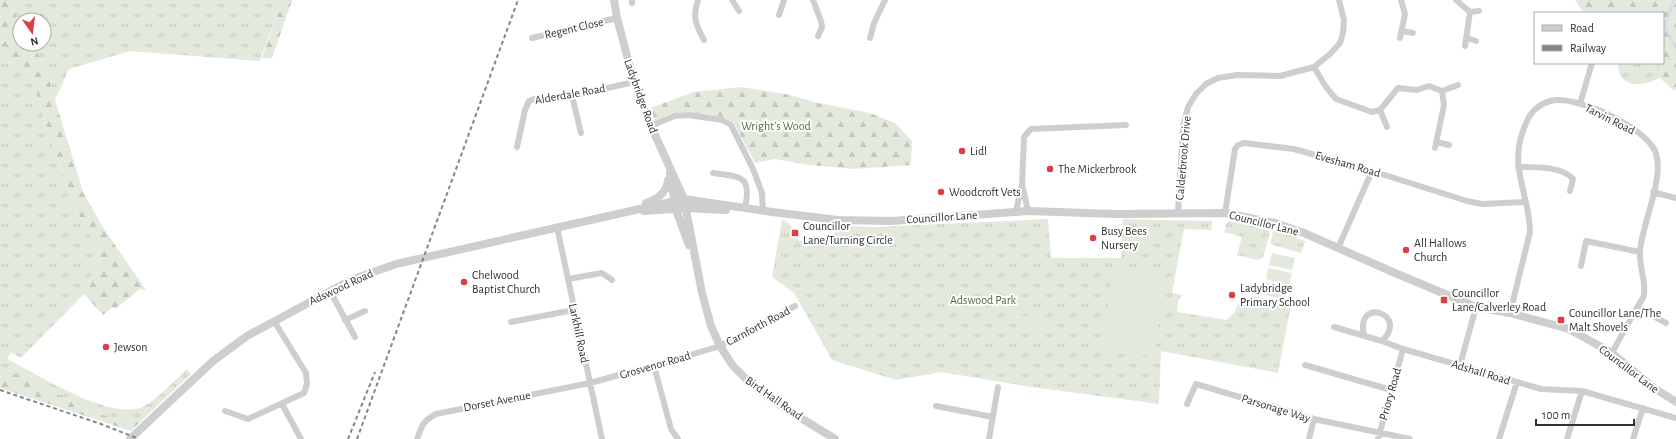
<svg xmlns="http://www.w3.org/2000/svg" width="1676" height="439" font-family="'Alegreya Sans',sans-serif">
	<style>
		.grass { fill: url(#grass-tufts) }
		.forest { fill: url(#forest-firs) }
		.garden { fill: #e3e9dd }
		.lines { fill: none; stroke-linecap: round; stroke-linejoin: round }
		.stream { stroke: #cddeeb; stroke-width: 2 }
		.minor { stroke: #cecece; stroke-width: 6 }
		.tertiary { stroke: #cecece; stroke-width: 8 }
		.rail { stroke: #868686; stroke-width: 2; stroke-dasharray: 4 3; stroke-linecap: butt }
		.poi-dot { fill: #dc3e44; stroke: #fff; stroke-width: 1.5 }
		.labels { text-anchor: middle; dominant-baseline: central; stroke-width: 4; stroke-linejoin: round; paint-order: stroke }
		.street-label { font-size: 12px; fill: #313131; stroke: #fff }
		.park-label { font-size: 12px; fill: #526a40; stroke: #fff }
		.poi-label { font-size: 12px; fill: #313131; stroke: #fff; text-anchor: start }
	</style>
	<defs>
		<pattern id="grass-tufts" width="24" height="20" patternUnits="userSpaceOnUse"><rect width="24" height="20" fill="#e3e9dd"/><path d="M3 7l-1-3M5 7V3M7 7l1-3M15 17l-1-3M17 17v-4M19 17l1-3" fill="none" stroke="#c3c8be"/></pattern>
		<pattern id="forest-firs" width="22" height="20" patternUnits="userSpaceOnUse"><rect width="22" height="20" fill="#e3e9dd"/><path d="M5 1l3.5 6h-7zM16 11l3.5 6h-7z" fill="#c3c8be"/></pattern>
	</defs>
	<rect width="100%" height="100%" fill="#fff"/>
	<path class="grass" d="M10 0H282L260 61 130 51 69 69 55 100 46 67 33 44H44V20H20V23Z
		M0 32 7 62 30 68 40 106 73 205 98 249 100 260 85 288 84 294 21 358 11 352 7 359C37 374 107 419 140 408 155 402 174 381 187 369L191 374 140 422 97 414 0 366Z
		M1618 63H1658L1662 72 1660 78C1643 87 1618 89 1618 63Z
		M1048 219 1051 258H1121L1123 219 1212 221 1211 230 1184 229 1172 293 1183 295 1178 301 1177 312 1227 320 1235 312 1238 304 1246 302 1251 303 1253 296 1291 305 1278 373 1161 351 1159 404 1025 386 941 372 896 380 832 360 794 293 772 277 782 220C792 222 793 232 798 240L809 243 821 242 844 226 874 227Z
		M1229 221 1269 229 1270 234 1263 257 1258 260 1237 255 1242 237 1224 232 1226 224Z
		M1276 231 1305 241 1301 253 1270 244 1273 232Z"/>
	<path class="forest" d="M0 0H10L20 23V44H33L46 67 55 100 83 192 104 229 146 290 140 289 115 309 113 307 103 315 84 294 85 288 100 260 98 249 73 205 40 106 30 68 7 62 0 32Z
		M282 0H292L272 58H262Z
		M1575 0H1676V90L1672 89 1660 78 1662 72 1658 63H1663V13H1587L1582 11Z
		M742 87 786 94 818 103 870 113 895 123 912 141 911 165 854 169 809 165 775 159 755 163 733 122 722 117 687 112 672 113 655 121 650 108 694 92Z
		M0 366 97 414 140 422 131 431 0 388Z"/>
	<path class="garden" d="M1272 253 1295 258 1292 270 1269 265Z
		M1113 266 1163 273 1155 357 1103 352Z
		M1268 268 1292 273 1289 285 1266 279Z
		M1264 282 1286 287 1283 299 1262 294Z
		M1017 316H1047V331H1017Z"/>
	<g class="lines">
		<path class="stream" d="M1674 0 1665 26 1676 49"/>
		<path class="minor" d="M698 0C692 16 696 26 704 40
			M732 0 739 11
			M813 0 821 21 822 27 818 36
			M1456 0 1470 12 1465 46
			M632 3V0
			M1470 12 1479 11
			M779 15 784 0
			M1402 31 1413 33
			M532 38 617 18
			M870 38 874 23 885 0
			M1400 38 1405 14 1401 0
			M1467 38 1476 41
			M1314 67 1326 87 1336 99 1372 112 1380 110 1398 88 1417 90 1429 86 1442 91 1444 105 1435 148
			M1442 91 1458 85
			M572 96 581 133
			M1580 104 1592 63
			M1380 110 1387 127
			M651 126 674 116 688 115 722 120 731 125 753 169 762 193 763 211
			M1437 142 1449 145
			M517 147 525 110 529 101 537 98 572 96 634 82
			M1518 167C1534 167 1562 166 1573 179L1570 191
			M713 173C741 177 752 175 745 208
			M1023 188 1028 211
			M1653 192 1676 198
			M1017 212V206L1022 186 1024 137 1031 129 1126 125
			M1178 213 1183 127 1188 107 1196 94 1206 84 1218 78 1237 75 1280 76 1314 67 1330 54 1340 43 1343 33 1344 20 1339 0
			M1225 213 1235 149 1238 145 1244 143 1294 149 1372 171 1467 201 1482 204 1525 202
			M557 227 602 439
			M1338 248 1372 171
			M1581 266 1586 241 1640 252
			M568 279 602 273 612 280
			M330 291 355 337
			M1637 307 1666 323
			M1510 313 1530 232C1530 198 1510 169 1522 134 1527 118 1533 106 1550 101 1575 94 1645 127 1655 151 1666 177 1641 225 1640 252 1639 266 1646 281 1644 295 1643 299 1639 304 1637 308 1628 323 1620 338 1612 353
			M345 320 365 311
			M511 322 574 310
			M1334 327 1382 341 1403 349 1541 389 1582 391 1676 418
			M1364 335C1355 296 1410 314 1382 341
			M1305 365 1391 390
			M1460 365 1476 307
			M654 366 671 429 678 439
			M282 404 301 439
			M1187 404 1196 384 1314 419 1410 439
			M936 406 993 417
			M225 411 248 419 304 393 307 384 306 373 274 321
			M417 439C422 425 423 421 436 414L590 383 677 359 720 346 795 306
			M989 439 998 387
			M1309 439 1314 419
			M1378 439 1403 349
			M1499 439 1517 382
			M1567 439 1582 391
			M1633 439 1643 408"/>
		<path class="tertiary" d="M614 0 617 18 634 82 651 126 684 199 702 293 711 326 720 346 733 366 751 384 783 407 835 439
			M670 173 676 210 689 245
			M646 203C658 199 667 192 668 180
			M644 211 687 208 726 210
			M130 439 213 361 247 336 351 280 396 264 684 199 772 212 838 220 892 221 1028 211 1115 214 1225 213 1275 223 1304 233 1395 273 1476 307 1510 313 1569 329 1612 353 1654 388 1676 402"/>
		<path class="rail" d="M0 390 101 424 139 439
			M348 439 375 372
			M357 439 518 0"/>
	</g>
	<g class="poi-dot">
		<circle cx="962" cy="151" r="4"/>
		<circle cx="1050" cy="169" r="4"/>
		<circle cx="941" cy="192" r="4"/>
		<rect x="791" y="229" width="8" height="8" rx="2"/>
		<circle cx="1093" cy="238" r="4"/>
		<circle cx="1406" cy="250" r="4"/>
		<circle cx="464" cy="282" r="4"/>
		<circle cx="1232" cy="295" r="4"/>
		<rect x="1440" y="296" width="8" height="8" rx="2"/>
		<rect x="1557" y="316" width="8" height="8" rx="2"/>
		<circle cx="106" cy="347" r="4"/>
	</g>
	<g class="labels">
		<g class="street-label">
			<text transform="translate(574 28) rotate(-13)">Regent Close</text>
			<text transform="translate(570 94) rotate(-10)">Alderdale Road</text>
			<text transform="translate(641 96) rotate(70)">Ladybridge Road</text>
			<text transform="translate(1610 119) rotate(27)">Tarvin Road</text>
			<text transform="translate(1183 158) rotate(-85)">Calderbrook Drive</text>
			<text transform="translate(1348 164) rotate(16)">Evesham Road</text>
			<text transform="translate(942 217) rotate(-4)">Councillor Lane</text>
			<text transform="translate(1264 223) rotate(14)">Councillor Lane</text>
			<text transform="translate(341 287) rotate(-25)">Adswood Road</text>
			<text transform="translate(758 326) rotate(-28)">Carnforth Road</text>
			<text transform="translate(579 333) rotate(78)">Larkhill Road</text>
			<text transform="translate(655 365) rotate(-16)">Grosvenor Road</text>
			<text transform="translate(1629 369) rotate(37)">Councillor Lane</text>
			<text transform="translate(1481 372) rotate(17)">Adshall Road</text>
			<text transform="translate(1390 394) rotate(-74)">Priory Road</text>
			<text transform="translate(774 398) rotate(35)">Bird Hall Road</text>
			<text transform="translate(497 401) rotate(-11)">Dorset Avenue</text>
			<text transform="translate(1276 408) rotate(17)">Parsonage Way</text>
		</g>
		<g class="park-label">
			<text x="776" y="126">Wright's Wood</text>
			<text x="983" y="300">Adswood Park</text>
		</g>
		<g class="poi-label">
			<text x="970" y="151">Lidl</text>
			<text x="1058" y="169">The Mickerbrook</text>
			<text x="949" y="192">Woodcroft Vets</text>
			<text x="803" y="226">Councillor<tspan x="803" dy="14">Lane/Turning Circle</tspan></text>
			<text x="1101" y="231">Busy Bees<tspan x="1101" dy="14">Nursery</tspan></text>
			<text x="1414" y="243">All Hallows<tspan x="1414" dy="14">Church</tspan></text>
			<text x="472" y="275">Chelwood<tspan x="472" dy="14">Baptist Church</tspan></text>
			<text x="1240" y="288">Ladybridge<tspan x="1240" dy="14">Primary School</tspan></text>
			<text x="1452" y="293">Councillor<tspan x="1452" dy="14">Lane/Calverley Road</tspan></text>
			<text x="1569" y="313">Councillor Lane/The<tspan x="1569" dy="14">Malt Shovels</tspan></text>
			<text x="114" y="347">Jewson</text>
		</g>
	</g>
	<rect x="1534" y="12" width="130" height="52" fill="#ffffff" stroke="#adadad"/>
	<rect x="1542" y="25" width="20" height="6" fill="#cecece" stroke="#adadad"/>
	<text x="1570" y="32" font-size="12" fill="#313131">Road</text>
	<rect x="1542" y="45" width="20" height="6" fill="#868686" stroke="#adadad"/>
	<text x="1570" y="52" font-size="12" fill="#313131">Railway</text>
	<g transform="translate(32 32) rotate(166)"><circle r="19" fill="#ffffff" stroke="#adadad"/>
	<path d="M0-3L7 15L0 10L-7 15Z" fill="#dc3e44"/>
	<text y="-6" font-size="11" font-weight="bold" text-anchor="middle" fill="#313131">N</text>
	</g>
	<path d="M1536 419v6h98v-6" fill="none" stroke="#313131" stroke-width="2"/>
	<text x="1542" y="419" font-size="12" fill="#313131" stroke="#ffffff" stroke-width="3" paint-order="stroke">100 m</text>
</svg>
